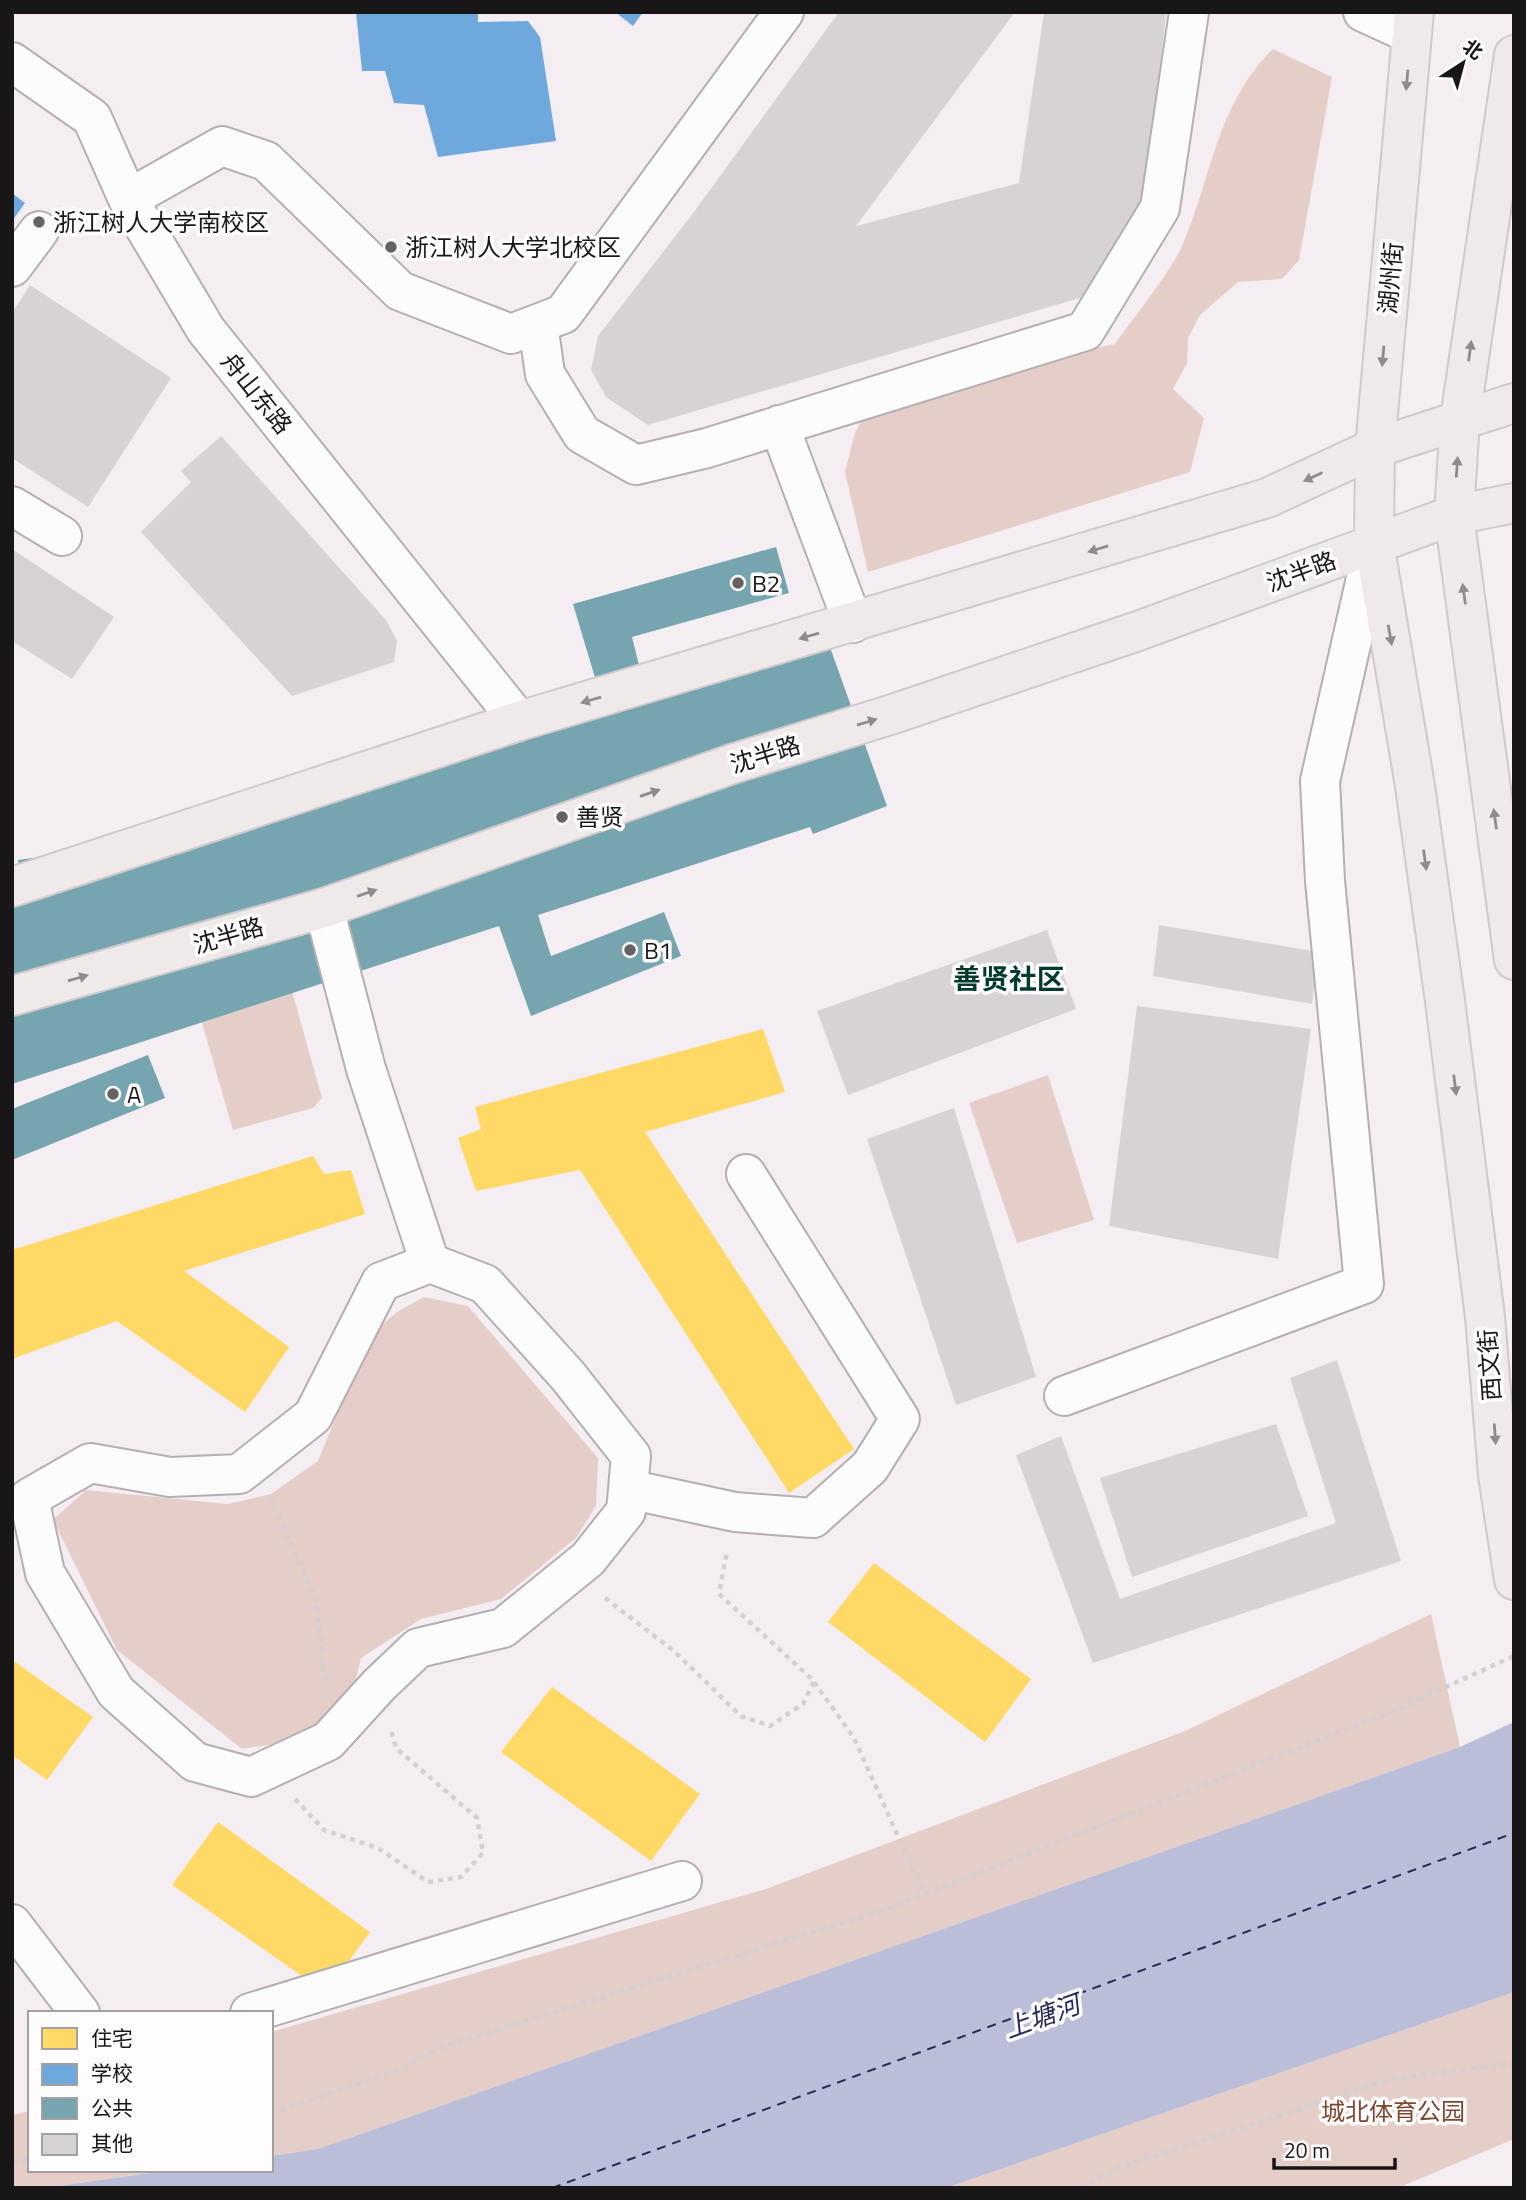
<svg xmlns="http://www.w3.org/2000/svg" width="1526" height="2200" font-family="'Titillium Web','Noto Sans SC',sans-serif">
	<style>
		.green { fill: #e5cec7 }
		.water { fill: #babed9 }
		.homes { fill: #ffd966 }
		.schools { fill: #6fa8dc }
		.public { fill: #76a5af }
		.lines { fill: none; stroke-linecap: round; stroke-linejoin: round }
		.ferry { stroke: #232b59; stroke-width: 2; stroke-dasharray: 9 7; stroke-linecap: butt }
		.building { fill: #d6d2d6 }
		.minor-casing { stroke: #b4afb2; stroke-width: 42 }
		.major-casing { stroke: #cdcacc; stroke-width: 42 }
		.path { stroke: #d2d0d2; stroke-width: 4.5; stroke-dasharray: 5 5; stroke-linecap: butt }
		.minor { stroke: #fdfcfd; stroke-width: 38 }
		.major { stroke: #efe9ea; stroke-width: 38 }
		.oneway { fill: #8f8a8c }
		.poi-dot { fill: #666264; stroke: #fefcfd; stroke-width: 2.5 }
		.labels { text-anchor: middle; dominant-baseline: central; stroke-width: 7; stroke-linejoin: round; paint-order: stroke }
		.poi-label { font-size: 24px; fill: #191618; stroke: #fefcfd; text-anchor: start }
		.street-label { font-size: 24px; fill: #191618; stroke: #fefcfd }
		.park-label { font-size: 24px; fill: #7e4730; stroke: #fefcfd }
		.water-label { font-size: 26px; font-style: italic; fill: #232b59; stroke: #fefcfd }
		.quarter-label { font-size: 28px; font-weight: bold; fill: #003b30; stroke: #fefcfd }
	</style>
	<rect width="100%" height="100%" fill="#f4eef2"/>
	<path class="green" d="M1273 49 1332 77 1299 260 1282 279 1238 282 1200 315 1188 338 1187 363 1173 389 1204 418 1190 472 868 572 845 472 855 433 866 412 960 377 1115 344C1135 315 1168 276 1182 246 1212 177 1216 105 1273 49Z
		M292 991 322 1098 313 1108 233 1130 200 1016Z
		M1048 1075 1094 1220 1017 1243 969 1103Z
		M424 1297 468 1306 598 1458 596 1506 576 1538 501 1599 421 1619 361 1658 345 1723 301 1740 242 1749 117 1650 53 1520 86 1490 228 1504 271 1494 318 1461 369 1336 397 1312Z
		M1431 1614 1460 1747 318 2149 271 2156V2032L766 1889 1185 1731Z
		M1514 1992V2139L1398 2188H946Z
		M30 2111V2170H170L45 2188H12V2115Z"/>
	<path class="water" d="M1514 1722V1992L946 2188H45L170 2170H271V2156L318 2149 1460 1747Z"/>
	<path class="homes" d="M763 1029 785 1092 645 1132 854 1449 789 1493 580 1170 476 1191 458 1138 481 1129 475 1107Z
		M313 1156 324 1174 351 1170 365 1214 184 1271 289 1347 245 1412 117 1321 12 1359V1250Z
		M874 1563 1031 1679 985 1742 828 1622Z
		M12 1660 93 1717 47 1780 12 1755Z
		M552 1687 700 1794 651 1861 501 1752Z
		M218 1822 370 1932 326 1993 172 1885Z"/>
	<path class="schools" d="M356 12H478V22L528 21 540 37 556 141 438 157 424 105 394 103 385 71H362Z
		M615 12H643L633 26Z
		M12 193 25 203 12 221Z"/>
	<path class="public" d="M776 547 789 593 632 637 646 693 822 625 887 806 813 834 810 827 538 915 551 956 664 912 681 956 531 1016 499 926 12 1084V903L22 900 18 860 208 834 604 708 573 604Z
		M148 1055 165 1098 12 1160V1109Z"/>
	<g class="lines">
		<path class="ferry" d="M552 2188 1514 1833"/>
	</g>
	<path class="building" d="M839 12H1015L856 226 1019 183 1044 12H1166L1143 228 1119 266 1083 297 648 425 606 397 591 370 598 336 694 212Z
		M30 285 171 378 88 507 12 458V313Z
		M221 436 386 620 397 641 394 662 292 696 141 532 191 482 181 471Z
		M12 549 114 617 72 679 12 641Z
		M1159 925 1318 952 1312 1004 1153 976Z
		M1047 930 1076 1009 848 1095 817 1011Z
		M1137 1006 1311 1029 1278 1259 1109 1226Z
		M954 1108 1036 1377 956 1405 867 1139Z
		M1337 1360 1401 1561 1093 1663 1016 1455 1061 1436 1120 1599 1336 1523 1290 1378Z
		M1276 1424 1308 1516 1132 1577 1100 1478Z"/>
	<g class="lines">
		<defs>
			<path id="minor" d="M1363 12 1411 34
				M12 62 92 118 128 199 206 330 519 721
				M128 199 222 146 266 161 400 291 511 334 563 314 784 12
				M12 267 39 231
				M538 324 545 374 582 434 636 465 707 448 1085 331 1160 208 1189 12
				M779 425 853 623
				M12 506 62 536
				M324 908 366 1069 430 1263 485 1284 568 1376 631 1456 626 1511 588 1559 503 1628 418 1648 379 1685 328 1741 251 1777 195 1762 116 1692 45 1573 29 1498 90 1463 170 1477 239 1474 313 1416 381 1282 430 1263
				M1064 1396 1364 1284 1325 881 1320 781 1374 543
				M628 1489 735 1512 813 1518 870 1467 900 1419 746 1174
				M12 1924 80 2013
				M250 2013 682 1881"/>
			<path id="major" d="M1414 12 1375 448 1374 543 1415 786 1445 1001 1485 1317 1498 1475 1514 1580
				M1514 55 1460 419 1454 515 1514 960
				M12 887 519 721 1267 498 1375 448 1514 403
				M12 996 324 908 732 764 893 714 1138 631 1454 515 1514 503"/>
		</defs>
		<use href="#minor" class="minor-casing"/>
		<use href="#major" class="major-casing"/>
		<path class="path" d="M270 1497 317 1602 323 1670 329 1684
			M605 1598 674 1651 741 1716 770 1726 803 1704 814 1681 719 1594 727 1551
			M814 1682 854 1738 924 1894
			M295 1799 324 1830 378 1848 428 1882 461 1877 483 1853 477 1818 396 1748 391 1730
			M271 2113 395 2071 444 2046 878 1912 1391 1712 1514 1656
			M12 2162 30 2159
			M1081 2188 1115 2169 1391 2079 1514 2063"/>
		<use href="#minor" class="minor"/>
		<use href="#major" class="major"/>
	</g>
	<defs><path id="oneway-solid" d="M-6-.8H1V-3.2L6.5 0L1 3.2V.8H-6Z" transform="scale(1.75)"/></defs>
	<g class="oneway">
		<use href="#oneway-solid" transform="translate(1407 80) rotate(95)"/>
		<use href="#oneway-solid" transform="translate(1470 351) rotate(-82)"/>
		<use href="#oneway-solid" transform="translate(1383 356) rotate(95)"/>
		<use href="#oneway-solid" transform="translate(1457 467) rotate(-86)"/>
		<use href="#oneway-solid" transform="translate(1313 477) rotate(155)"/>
		<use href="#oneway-solid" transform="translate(1098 549) rotate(163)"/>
		<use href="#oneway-solid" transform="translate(1464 594) rotate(-98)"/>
		<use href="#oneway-solid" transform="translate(1390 635) rotate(80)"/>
		<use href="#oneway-solid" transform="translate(809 636) rotate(164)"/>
		<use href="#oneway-solid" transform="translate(591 700) rotate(164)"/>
		<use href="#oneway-solid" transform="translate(867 722) rotate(-17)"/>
		<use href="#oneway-solid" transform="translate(650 793) rotate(-19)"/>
		<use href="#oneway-solid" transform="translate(1495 819) rotate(-98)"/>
		<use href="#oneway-solid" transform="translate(1425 860) rotate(82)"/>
		<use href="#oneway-solid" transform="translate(367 893) rotate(-19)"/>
		<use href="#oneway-solid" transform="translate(78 978) rotate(-16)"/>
		<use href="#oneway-solid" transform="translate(1455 1085) rotate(83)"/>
		<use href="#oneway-solid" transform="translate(1495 1434) rotate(86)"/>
	</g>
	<g class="poi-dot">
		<circle cx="39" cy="222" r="7"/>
		<circle cx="391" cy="247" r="7"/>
		<circle cx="738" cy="583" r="7"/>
		<circle cx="562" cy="817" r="7"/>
		<circle cx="630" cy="950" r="7"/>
		<circle cx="113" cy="1094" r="7"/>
	</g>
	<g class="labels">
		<g class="poi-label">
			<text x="53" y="222">浙江树人大学南校区</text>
			<text x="405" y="247">浙江树人大学北校区</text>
			<text x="752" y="583">B2</text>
			<text x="576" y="817">善贤</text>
			<text x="644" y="950">B1</text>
			<text x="127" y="1094">A</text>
		</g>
		<g class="street-label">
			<text transform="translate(1390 278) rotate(-85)">湖州街</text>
			<text transform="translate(257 393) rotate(51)">舟山东路</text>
			<text transform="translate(1301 571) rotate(-20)">沈半路</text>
			<text transform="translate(765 754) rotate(-17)">沈半路</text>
			<text transform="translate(228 935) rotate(-16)">沈半路</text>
			<text transform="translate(1489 1365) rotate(-94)">西文街</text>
		</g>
		<g class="park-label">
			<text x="1393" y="2111">城北体育公园</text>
		</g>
		<g class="water-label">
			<text transform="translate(1042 2016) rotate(-20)">上塘河</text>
		</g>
		<g class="quarter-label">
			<text x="1009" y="978">善贤社区</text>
		</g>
	</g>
	<rect width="1526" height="2200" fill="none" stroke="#191618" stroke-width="28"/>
	<rect x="28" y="2011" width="245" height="161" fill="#fefcfd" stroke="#a2a0a1" stroke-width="2"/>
	<rect x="42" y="2028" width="35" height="21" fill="#ffd966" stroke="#a2a0a1" stroke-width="2"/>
	<text x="91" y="2046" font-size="21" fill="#191618">住宅</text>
	<rect x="42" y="2064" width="35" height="21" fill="#6fa8dc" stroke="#a2a0a1" stroke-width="2"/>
	<text x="91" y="2081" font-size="21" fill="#191618">学校</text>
	<rect x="42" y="2098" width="35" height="21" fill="#76a5af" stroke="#a2a0a1" stroke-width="2"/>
	<text x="91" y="2116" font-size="21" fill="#191618">公共</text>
	<rect x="42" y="2134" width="35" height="21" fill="#d6d2d6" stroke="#a2a0a1" stroke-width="2"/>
	<text x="91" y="2151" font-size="21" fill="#191618">其他</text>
	<g transform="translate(1463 63) rotate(36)" stroke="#fefcfd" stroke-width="5" paint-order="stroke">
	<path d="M0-5L12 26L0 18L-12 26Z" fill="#191618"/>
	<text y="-10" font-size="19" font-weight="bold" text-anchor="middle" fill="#191618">北</text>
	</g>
	<path d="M1274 2158v10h121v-10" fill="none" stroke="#191618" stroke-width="3.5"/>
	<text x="1284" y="2158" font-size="21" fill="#191618" stroke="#fefcfd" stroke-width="5" paint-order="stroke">20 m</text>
</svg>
